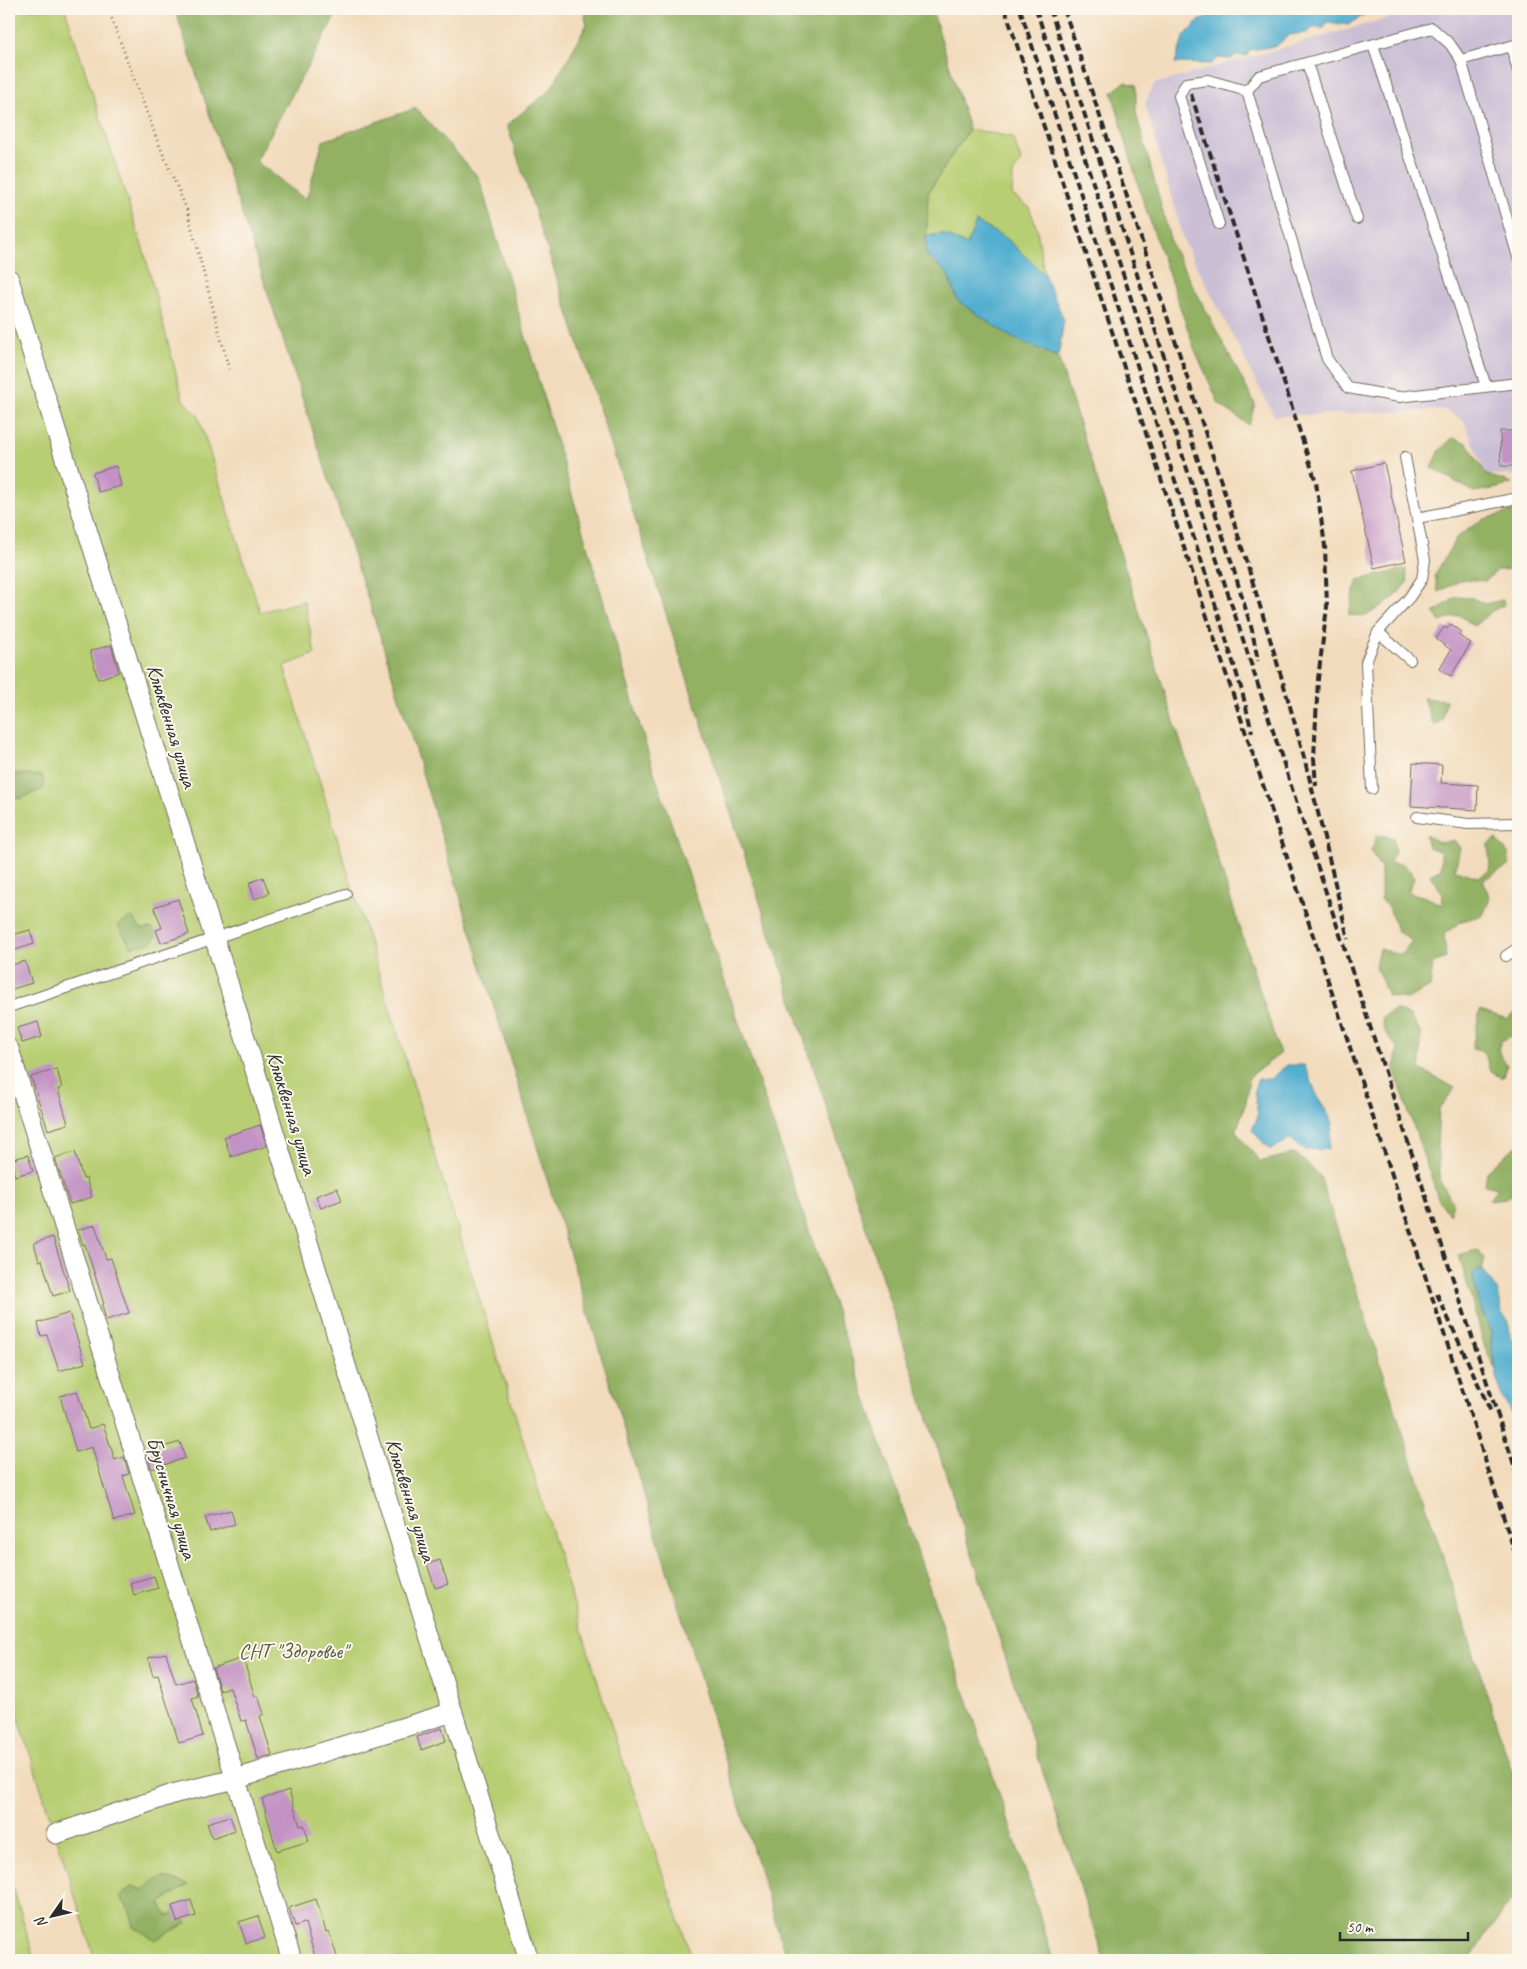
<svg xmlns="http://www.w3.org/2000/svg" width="1527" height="1969" font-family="Caveat,sans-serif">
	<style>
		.industrial { fill: #cbbfd5 }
		.green { fill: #b8ce72; stroke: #727c4e }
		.forest { fill: #92b164; stroke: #5e6e48 }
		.water { fill: #52afd0; stroke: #3e6d7e }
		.building { fill: #c292c4 }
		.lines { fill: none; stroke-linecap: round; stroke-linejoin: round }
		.service-casing { stroke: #71695e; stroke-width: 12 }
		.minor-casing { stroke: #71695e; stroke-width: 21 }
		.path { stroke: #71695e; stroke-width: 3; stroke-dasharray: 1 4; stroke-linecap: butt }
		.service { stroke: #fff; stroke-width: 10 }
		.minor { stroke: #fff; stroke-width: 19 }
		.rail { stroke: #2b2b2b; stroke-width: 4; stroke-dasharray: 8 4; stroke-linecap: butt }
		.labels { text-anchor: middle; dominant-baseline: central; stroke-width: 4; stroke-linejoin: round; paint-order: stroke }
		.street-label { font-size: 21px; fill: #2b2b2b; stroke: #fbf7ec }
		.park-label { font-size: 21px; fill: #555c40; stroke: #fbf7ec }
	</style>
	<rect width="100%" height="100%" fill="#fbf7ec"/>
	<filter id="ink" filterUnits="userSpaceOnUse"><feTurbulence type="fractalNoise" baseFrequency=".02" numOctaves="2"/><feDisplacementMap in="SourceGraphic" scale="10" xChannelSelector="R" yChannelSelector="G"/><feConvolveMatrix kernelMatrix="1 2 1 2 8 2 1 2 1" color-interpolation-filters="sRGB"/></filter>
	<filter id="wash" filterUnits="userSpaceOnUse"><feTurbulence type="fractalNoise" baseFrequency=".0096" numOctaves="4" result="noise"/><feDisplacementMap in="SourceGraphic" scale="20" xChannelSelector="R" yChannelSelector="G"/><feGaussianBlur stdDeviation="1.12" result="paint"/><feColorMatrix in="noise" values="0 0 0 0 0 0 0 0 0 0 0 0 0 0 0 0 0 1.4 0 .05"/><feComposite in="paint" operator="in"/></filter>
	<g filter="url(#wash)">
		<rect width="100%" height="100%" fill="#f2dbbc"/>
		<path class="industrial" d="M1421 9H1518V475H1487L1463 420 1446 410 1274 416 1184 242 1145 103 1154 84Z"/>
		<path class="green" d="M9 9H65L145 255 183 400 198 415 260 612 304 601 315 654 284 666 616 1741 693 1960H95L9 1687Z
			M969 129 1012 137 1021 160 1013 174 1012 195 1029 207 1037 229 1044 274 1006 238 976 222 968 245 943 234 926 236 928 193Z
			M9 1874 35 1960H9Z"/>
		<path class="forest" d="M175 9H339L256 161 306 200 323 141 416 108 479 178 651 763 1033 1894 1053 1960H787L381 639Z
			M583 9H932L969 129 928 193 926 255 947 273 958 301 1011 337 1058 357 1280 1054 1249 1077 1246 1102 1236 1132 1260 1162 1295 1153 1320 1176 1518 1790V1891L1468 1960H1104L507 125 551 89 587 24Z
			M1125 82 1136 85V113L1172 246 1255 404 1249 425 1219 404 1195 350 1141 195 1112 92Z
			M1452 438 1467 443 1487 475 1512 483 1498 488 1474 492 1432 468 1440 450Z
			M1518 510V569L1498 570 1485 581 1464 579 1438 592 1435 575 1456 538 1481 520Z
			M1406 569 1408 581 1395 597 1366 616 1349 615 1353 594 1358 580Z
			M1456 597 1472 598 1485 604 1503 600 1504 605 1492 611 1474 626 1459 615 1440 622 1434 613Z
			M1423 698 1446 700 1442 720 1434 726Z
			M11 773 43 776V789L19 799 9 796V774Z
			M1377 835 1393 837 1395 852 1389 863 1403 864 1415 876 1408 892 1425 897 1443 905 1442 893 1430 875 1441 869V852L1428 847 1425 835 1441 843 1454 840 1460 848 1455 870 1478 877 1489 871 1490 863 1488 845 1496 839 1508 853 1510 865 1483 880 1490 899 1483 915 1462 921 1444 934 1446 958 1433 963 1430 987 1407 999 1388 996 1375 964 1379 949 1401 955 1412 941 1397 931 1390 910 1381 899V869L1371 851Z
			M132 917 141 929 152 928 155 931 156 937 151 943 132 947 117 925Z
			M1395 1009 1410 1016 1421 1034 1420 1069 1455 1088 1439 1109 1437 1147 1441 1183 1453 1203 1449 1215 1438 1198 1394 1069 1398 1049 1384 1030 1382 1018Z
			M1480 1010 1507 1019 1518 1010V1033L1501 1041 1498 1050 1507 1065 1502 1079 1489 1069 1485 1052 1472 1049Z
			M1518 1145V1189L1506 1198 1489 1200 1498 1188 1485 1185 1487 1172 1505 1155Z
			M1476 1250 1485 1258 1482 1270 1472 1273 1478 1301 1491 1332V1345L1496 1370 1485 1348 1459 1255Z
			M1518 1414V1438L1510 1422 1514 1416Z
			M165 1877 188 1885 160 1903 167 1916 180 1912 187 1923 155 1940 134 1927 130 1911 120 1897 132 1886 144 1890 155 1880Z"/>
		<path class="water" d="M1270 9H1374L1348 25 1327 22 1324 28H1313L1306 33 1289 35 1276 46 1250 50 1247 56 1236 55 1231 59 1218 58 1211 64 1175 63 1184 36 1199 21 1217 12H1252Z
			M976 222 1006 238 1044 274 1064 320 1058 357 1011 337 958 301 947 273 926 255V236L943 234 967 245Z
			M1287 1065H1304L1317 1095 1333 1123 1328 1149 1304 1150 1291 1139 1270 1150 1252 1130 1258 1116 1254 1090 1258 1079H1270Z
			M1482 1270 1497 1290 1502 1313 1509 1322 1510 1338 1518 1342V1414L1514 1416 1501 1396 1491 1345V1332L1478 1301 1472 1272Z"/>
		<g id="blocks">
			<path class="building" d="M1500 431H1518V466H1501Z
				M1384 463 1406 561 1374 568 1352 471Z
				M116 466 121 486 98 492 93 473Z
				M1451 624 1462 632 1459 636 1471 643 1451 676 1439 669 1451 650 1436 639 1444 627 1447 629Z
				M111 645 119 672 98 679 90 651Z
				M1413 763 1442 765 1441 783 1478 785 1477 810 1411 806Z
				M263 877 269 893 255 899 249 883Z
				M178 899 189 934 161 943 156 930 162 928 154 907Z
				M30 930 34 944 9 952V936Z
				M25 961 32 983 9 990V966Z
				M38 1022 42 1037 22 1043 17 1028Z
				M57 1069 62 1088 58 1089 68 1124 48 1130 31 1077Z
				M260 1125 267 1146 231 1157 224 1137Z
				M75 1152 83 1179 86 1178 92 1197 70 1204 55 1158Z
				M28 1155 33 1171 15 1176 10 1160Z
				M337 1188 342 1200 321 1208 316 1196Z
				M95 1225 106 1259 111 1258 129 1313 106 1320 102 1305 104 1304 85 1244 83 1245 78 1230Z
				M53 1237 70 1291 53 1296 42 1260 39 1261 34 1243Z
				M69 1313 85 1363 59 1371 47 1335 41 1336 38 1323Z
				M77 1391 89 1429 103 1424 115 1460 124 1457 129 1474 123 1476 135 1515 114 1521 92 1447 76 1452 60 1396Z
				M180 1442 185 1458 152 1469 151 1467 146 1452Z
				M231 1510 235 1524 210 1532 205 1517Z
				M440 1560 448 1584 435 1588 427 1564Z
				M154 1576 158 1588 134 1595 130 1583Z
				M166 1653 176 1684 193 1679 198 1696 192 1698 203 1736 179 1743 158 1675 153 1676 148 1658Z
				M243 1658 255 1697 258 1696 264 1714 260 1716 272 1755 258 1759 246 1720 241 1721 230 1688 220 1691 213 1668Z
				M442 1728 446 1741 421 1750 417 1737Z
				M289 1790 300 1826 304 1825 309 1841 277 1851 262 1799Z
				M230 1816 235 1830 212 1838 207 1823Z
				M316 1899 326 1932 329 1931 338 1960H316L305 1923 295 1926 289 1908Z
				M191 1900 196 1916 177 1922 172 1906Z
				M258 1916 265 1938 246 1943 239 1922Z"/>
		</g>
	</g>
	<g filter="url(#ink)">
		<use href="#blocks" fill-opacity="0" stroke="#71695e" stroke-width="1"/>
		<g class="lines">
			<defs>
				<path id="service" d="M1373 45 1486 386
					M1511 46 1518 71
					M1461 60 1518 44
					M1307 63 1357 219
					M1219 224 1179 96 1186 83 1208 80 1247 91
					M1518 257 1461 60 1450 44 1432 28 1259 76 1247 91 1327 359 1348 388 1399 397 1518 383
					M1417 518 1518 498
					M1378 632 1410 660
					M1372 789 1366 662 1378 632 1409 598 1422 579 1425 560 1405 457
					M1417 817 1468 824 1518 823
					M1506 956 1518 948
					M9 1007 346 894"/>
				<path id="minor" d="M9 279 215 940 529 1960
					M9 1049 292 1960
					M56 1834 176 1793 236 1779 453 1712"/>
			</defs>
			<use href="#service" class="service-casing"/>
			<use href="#minor" class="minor-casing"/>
			<path class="path" d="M108 9 158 142 187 210 229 369"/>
			<use href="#service" class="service"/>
			<use href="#minor" class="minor"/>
			<path class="rail" d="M1005 9C1176 526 1351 1043 1518 1562
				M1020 9 1209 584 1242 691 1252 732
				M1036 9 1518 1477
				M1050 9 1232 564 1252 630 1258 661
				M1064 9C1137 228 1213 447 1279 669 1306 758 1327 849 1348 939
				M1191 94 1316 482 1325 546 1327 607 1318 679 1314 758 1316 786
				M1437 1294 1491 1412"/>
		</g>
	</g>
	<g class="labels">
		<g class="street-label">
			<text transform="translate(172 726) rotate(73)">Клюквенная улица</text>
			<text transform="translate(292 1113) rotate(73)">Клюквенная улица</text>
			<text transform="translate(172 1498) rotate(73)">Брусничная улица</text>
			<text transform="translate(411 1500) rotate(73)">Клюквенная улица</text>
		</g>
		<g class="park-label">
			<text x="293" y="1651">СНТ "Здоровье"</text>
		</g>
	</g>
	<rect width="1527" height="1969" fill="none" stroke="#fbf7ec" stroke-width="30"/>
	<g transform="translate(52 1916) rotate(236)" stroke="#fbf7ec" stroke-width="4" paint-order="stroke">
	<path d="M0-4L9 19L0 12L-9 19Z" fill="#2b2b2b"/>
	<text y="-8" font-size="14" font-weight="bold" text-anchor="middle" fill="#2b2b2b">N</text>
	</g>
	<path d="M1340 1932v8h128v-8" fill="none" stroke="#2b2b2b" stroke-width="2.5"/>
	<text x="1347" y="1932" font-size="15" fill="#2b2b2b" stroke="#fbf7ec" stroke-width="4" paint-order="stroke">50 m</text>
</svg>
